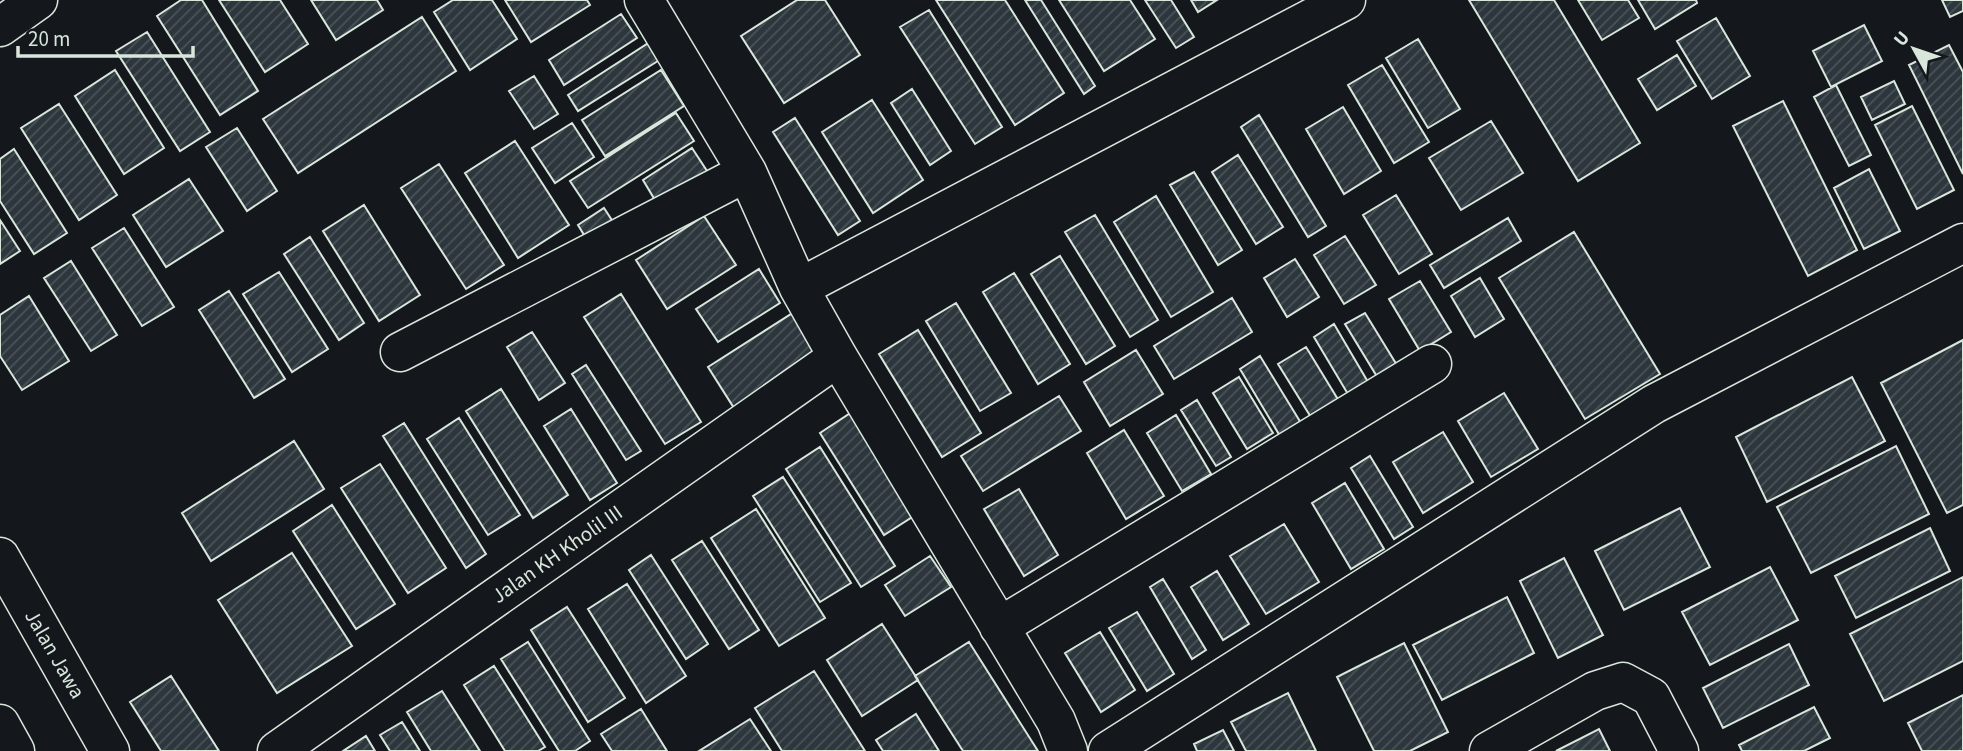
<svg xmlns="http://www.w3.org/2000/svg" width="1963" height="751" font-family="'Source Sans 3',sans-serif">
	<style>
		.building { fill: url(#building-hatch); stroke: #d8e6dc; stroke-width: 2 }
		.lines { fill: none; stroke-linecap: round; stroke-linejoin: round }
		.minor-casing { stroke: #d8e6dc; stroke-width: 41 }
		.secondary-casing { stroke: #d8e6dc; stroke-width: 41 }
		.minor { stroke: #14181c; stroke-width: 38 }
		.secondary { stroke: #14181c; stroke-width: 38 }
		.labels { text-anchor: middle; dominant-baseline: central; stroke-width: 5; stroke-linejoin: round; paint-order: stroke }
		.street-label { font-size: 21px; fill: #d8e6dc; stroke: #14181c }
	</style>
	<defs>
		<pattern id="building-hatch" width="6" height="6" patternUnits="userSpaceOnUse" patternTransform="scale(1.75)"><rect width="6" height="6" fill="#2c363c"/><path d="M-1 1l2-2M0 6l6-6M5 7l2-2" fill="none" stroke="#4a5358"/></pattern>
	</defs>
	<rect width="100%" height="100%" fill="#14181c"/>
	<path class="building" d="M181 0H202L258 91 220 115 157 16Z
		M219 0H280L308 44 265 72Z
		M311 0H377L383 10 336 40Z
		M453 0H492L517 39 470 70 434 12Z
		M505 0H587L590 5 531 42Z
		M797 0H825L860 55 784 103 741 36Z
		M936 0H1005L1064 93 1015 125Z
		M1025 0H1041L1095 86 1084 94Z
		M1059 0H1130L1155 39 1104 71Z
		M1145 0H1171L1194 37 1176 48Z
		M1191 0H1217L1198 12Z
		M1469 0H1554L1640 143 1578 181Z
		M1578 0H1628L1639 18 1602 40Z
		M1638 0H1696L1697 3 1655 29Z
		M1942 0H1963V11L1950 17Z
		M929 10 1002 127 975 144 900 27Z
		M621 14 637 38 564 85 549 60Z
		M422 17 456 71 298 173 263 119Z
		M1716 18 1750 76 1712 99 1677 41Z
		M1864 25 1882 61 1831 87 1813 51Z
		M147 32 210 132 180 151 116 51Z
		M1418 39 1460 109 1428 128 1386 58Z
		M650 42 661 59 578 111 568 95Z
		M1949 45 1963 72V174L1909 65Z
		M1677 55 1696 86 1657 110 1638 79Z
		M1382 65 1429 142 1394 163 1348 85Z
		M115 70 164 148 124 174 75 96Z
		M661 70 684 106 605 156 582 120Z
		M534 76 558 114 534 129 509 91Z
		M1894 81 1905 104 1872 120 1861 97Z
		M1836 85 1871 155 1849 166 1814 97Z
		M912 89 951 151 930 165 891 103Z
		M872 100 923 180 873 213 822 132Z
		M1783 101 1857 250 1808 276 1733 126Z
		M59 104 117 195 79 220 21 128Z
		M1912 106 1954 190 1917 209 1875 125Z
		M1343 107 1381 171 1344 194 1306 129Z
		M676 113 694 141 588 208 570 181Z
		M1259 115 1326 226 1308 237 1241 127Z
		M795 118 860 221 838 235 773 132Z
		M1491 121 1523 173 1461 210 1429 158Z
		M572 123 594 157 555 183 532 148Z
		M237 128 277 191 247 211 206 147Z
		M515 141 569 225 518 258 465 173Z
		M692 148 709 174 658 205 643 180Z
		M14 149 67 233 34 254 0 201V159Z
		M1238 155 1283 227 1256 244 1212 172Z
		M439 164 504 265 466 289 401 188Z
		M1869 169 1900 231 1864 249 1834 188Z
		M1194 172 1242 250 1218 265 1170 185Z
		M189 179 223 231 166 267 133 215Z
		M1396 195 1432 254 1399 274 1363 215Z
		M1156 196 1213 292 1171 317 1114 222Z
		M364 205 420 295 379 321 323 231Z
		M604 208 619 231 592 248 578 225Z
		M1095 215 1158 320 1130 337 1065 232Z
		M704 216 736 265 667 309 636 260Z
		M1508 218 1521 241 1444 288 1430 265Z
		M0 220 20 251 0 264Z
		M124 228 174 307 142 326 92 248Z
		M1574 232 1660 374 1585 419 1499 278Z
		M1345 236 1376 285 1344 304 1314 255Z
		M310 237 364 323 339 340 284 254Z
		M1060 256 1115 346 1086 364 1031 274Z
		M1295 259 1319 297 1287 317 1264 278Z
		M71 261 117 335 91 351 44 278Z
		M759 269 780 303 718 342 696 309Z
		M279 272 328 349 292 372 243 294Z
		M1014 273 1070 364 1038 384 983 292Z
		M1480 278 1504 319 1475 337 1451 296Z
		M1420 281 1451 332 1420 351 1389 299Z
		M229 291 285 379 254 398 199 310Z
		M621 294 701 422 665 444 584 317Z
		M29 296 69 361 22 390 0 356V315Z
		M1232 298 1252 332 1174 379 1154 346Z
		M956 303 1011 393 980 411 926 321Z
		M802 307 827 349 734 408 708 367Z
		M1365 313 1403 375 1384 388 1345 324Z
		M1334 324 1375 394 1355 406 1314 337Z
		M918 330 981 433 942 457 879 354Z
		M532 332 565 383 539 400 507 347Z
		M1963 340V505L1947 513 1881 383Z
		M1306 347 1345 411 1317 427 1278 364Z
		M1136 350 1163 394 1110 426 1084 382Z
		M1260 356 1304 428 1283 441 1240 369Z
		M586 365 641 451 626 460 572 374Z
		M1239 377 1273 433 1247 449 1213 393Z
		M1852 377 1885 441 1767 502 1736 437Z
		M501 389 568 495 533 518 466 411Z
		M1504 393 1538 449 1491 477 1458 421Z
		M1059 396 1081 431 983 491 961 456Z
		M1197 400 1231 457 1216 466 1181 410Z
		M571 409 617 483 590 500 544 426Z
		M852 412 917 514 884 535 820 433Z
		M1176 415 1211 474 1182 491 1147 433Z
		M459 418 520 515 488 535 427 439Z
		M404 423 486 554 466 568 383 436Z
		M1124 430 1164 496 1126 519 1087 453Z
		M1443 432 1473 482 1423 513 1393 462Z
		M294 441 324 489 211 561 182 513Z
		M1896 446 1929 514 1811 573 1777 507Z
		M820 447 895 566 861 587 786 469Z
		M1370 456 1413 527 1394 539 1351 468Z
		M380 464 446 568 408 593 341 488Z
		M783 477 851 583 820 602 753 496Z
		M1345 483 1384 549 1351 569 1312 503Z
		M1019 489 1058 555 1024 576 984 509Z
		M332 505 395 604 356 629 293 531Z
		M1680 508 1710 567 1624 610 1595 551Z
		M756 509 825 618 779 646 711 538Z
		M1284 524 1319 582 1266 614 1230 556Z
		M1930 528 1950 571 1856 618 1835 576Z
		M702 541 759 630 729 649 672 560Z
		M292 553 352 646 277 693 218 600Z
		M651 555 708 644 686 659 629 570Z
		M930 556 951 587 905 616 885 585Z
		M1564 558 1603 635 1558 658 1520 581Z
		M1770 567 1798 620 1710 665 1682 612Z
		M1217 571 1249 624 1223 640 1191 587Z
		M1963 577V661L1884 701 1850 634Z
		M1163 579 1206 650 1192 659 1150 587Z
		M627 584 686 676 646 703 588 609Z
		M1507 597 1534 653 1442 700 1413 645Z
		M567 607 625 698 588 722 531 630Z
		M1137 612 1174 674 1147 691 1109 628Z
		M882 624 918 680 862 716 827 660Z
		M1100 632 1135 690 1101 712 1065 653Z
		M528 642 590 741 575 751H559L501 659Z
		M969 642 1038 751H963L915 676Z
		M1404 643 1448 732 1410 751H1374L1337 677Z
		M1789 644 1809 685 1723 728 1703 688Z
		M494 666 545 747 538 751H505L464 685Z
		M814 671 865 751H782L755 708Z
		M171 676 219 751H161L130 702Z
		M442 691 480 751H431L407 712Z
		M1288 693 1316 751H1246L1231 722Z
		M1963 695V751H1922L1908 723Z
		M1814 707 1830 738 1804 751H1742L1739 745Z
		M641 709 667 751H612L601 734Z
		M916 714 939 751H883L876 740Z
		M750 719 771 751H699Z
		M402 722 420 751H390L380 735Z
		M1599 729 1610 751H1556Z
		M1223 730 1234 751H1197L1194 744Z
		M366 736 375 751H343Z"/>
	<g class="lines">
		<defs>
			<path id="minor" d="M644 0 747 172 799 288 838 357 1056 721 1068 751
				M799 288 1346 0
				M400 352 747 172
				M999 627 1432 364
				M277 751 838 357
				M1108 751 1654 404 1963 243
				M1489 751 1595 691 1623 682 1651 697 1679 751"/>
			<path id="secondary" d="M0 27 38 0
				M0 557 110 751
				M0 724 15 751"/>
		</defs>
		<use href="#minor" class="minor-casing"/>
		<use href="#secondary" class="secondary-casing"/>
		<use href="#minor" class="minor"/>
		<use href="#secondary" class="secondary"/>
	</g>
	<g class="labels">
		<g class="street-label">
			<text transform="translate(557 554) rotate(-35)">Jalan KH Kholil III</text>
			<text transform="translate(55 654) rotate(60)">Jalan Jawa</text>
		</g>
	</g>
	<g transform="translate(1914 49) rotate(310)" stroke="#14181c" stroke-width="5" paint-order="stroke">
	<path d="M0-5L12 26L0 18L-12 26Z" fill="#d8e6dc"/>
	<text y="-10" font-size="19" font-weight="bold" text-anchor="middle" fill="#d8e6dc">U</text>
	</g>
	<path d="M18 46v10h175v-10" fill="none" stroke="#d8e6dc" stroke-width="3.5"/>
	<text x="28" y="46" font-size="21" fill="#d8e6dc" stroke="#14181c" stroke-width="5" paint-order="stroke">20 m</text>
</svg>
